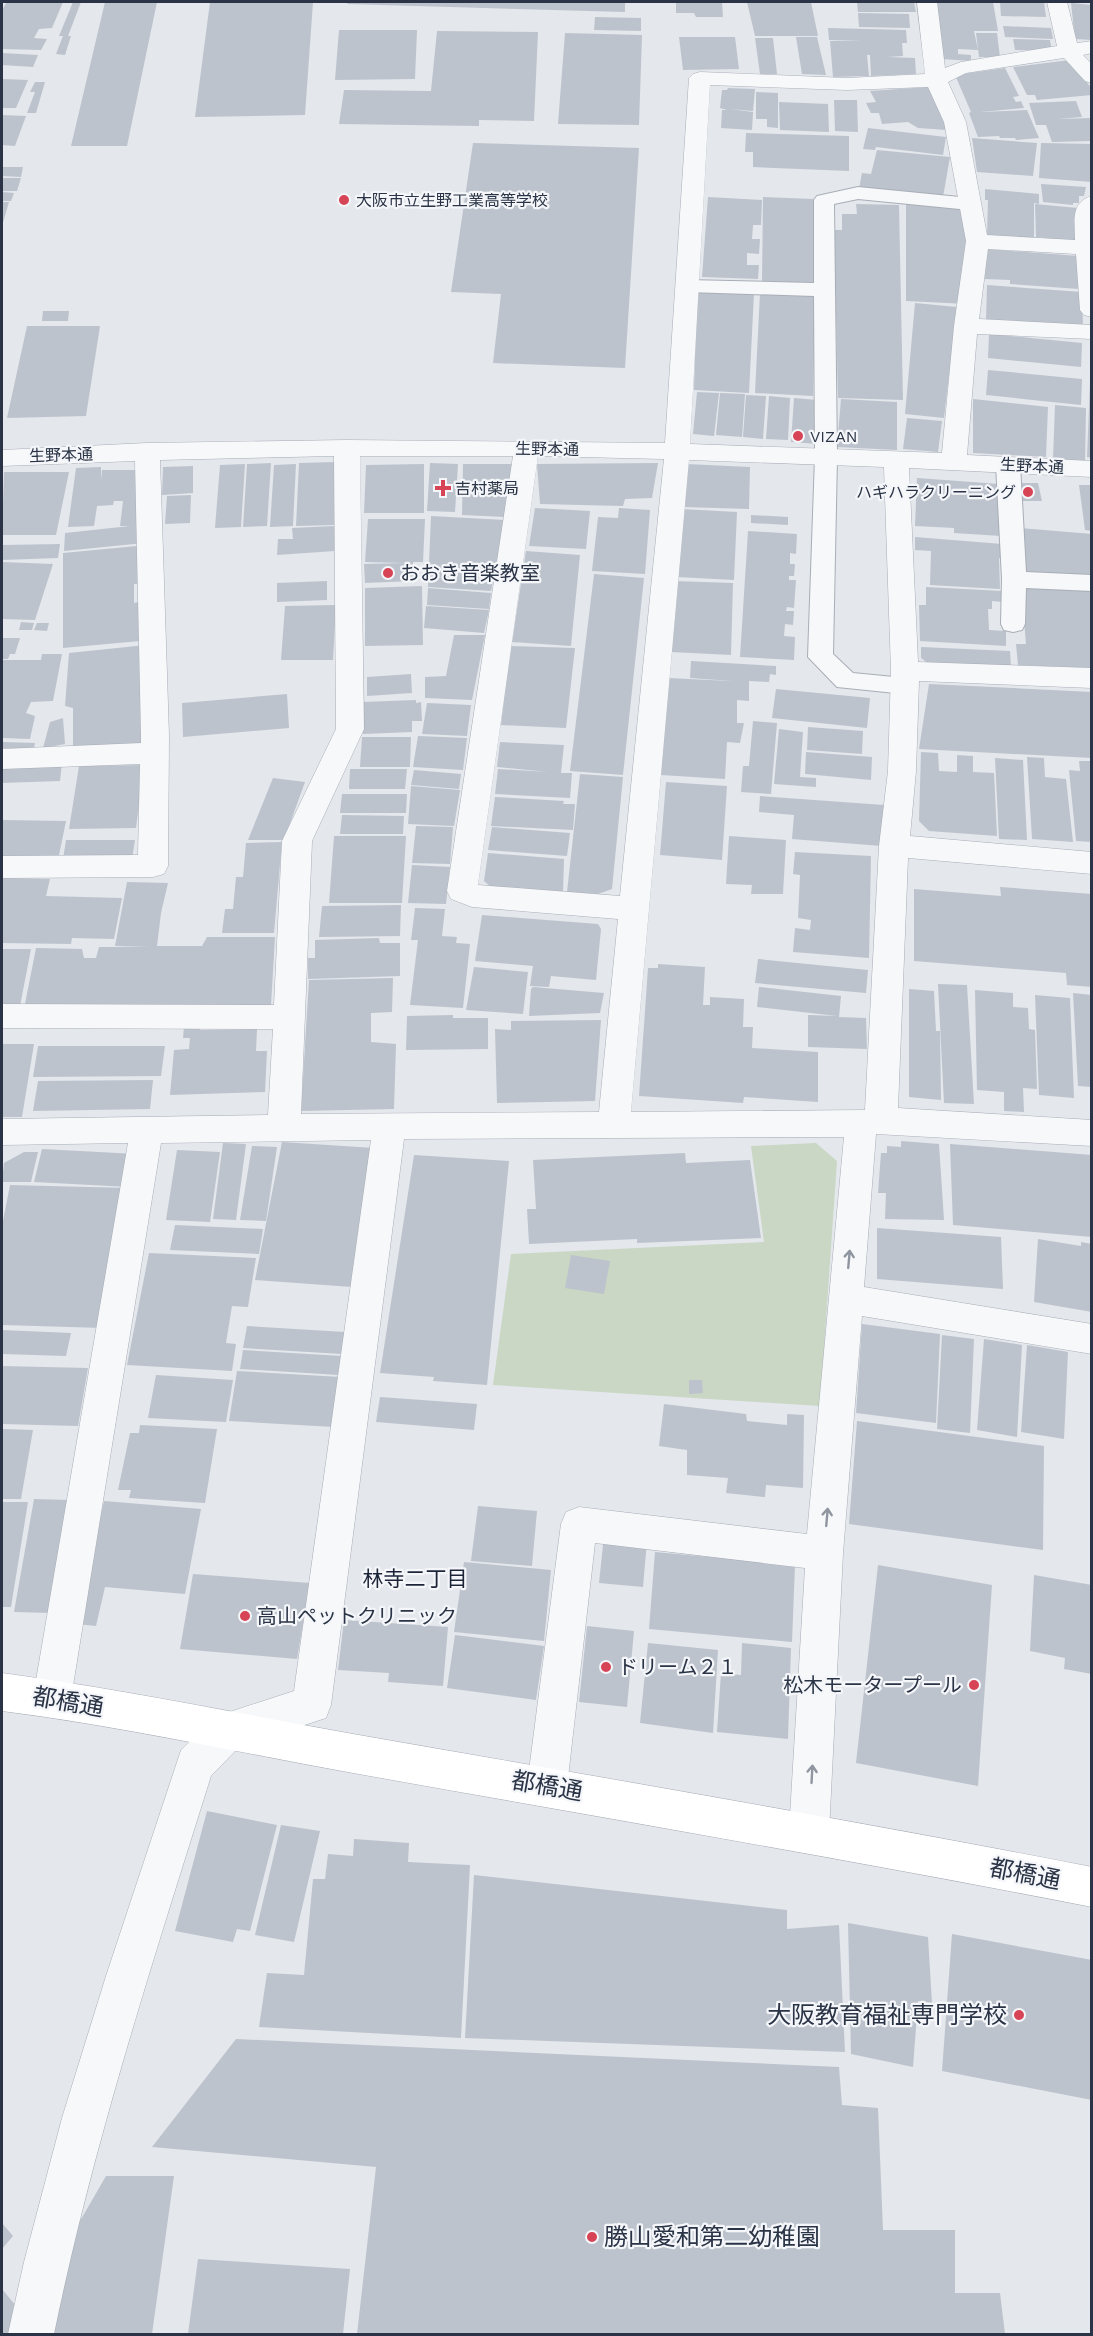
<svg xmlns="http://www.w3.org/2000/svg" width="1093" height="2336" font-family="'Work Sans','Noto Sans JP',sans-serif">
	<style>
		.green { fill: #c9d7c4 }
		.building { fill: #bdc3cc }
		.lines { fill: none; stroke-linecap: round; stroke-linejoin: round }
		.lane-casing { stroke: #a8aeb7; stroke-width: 2 }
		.street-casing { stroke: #a8aeb7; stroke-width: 1 }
		.secondary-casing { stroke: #a8aeb7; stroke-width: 1 }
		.lane { fill: #f7f8fa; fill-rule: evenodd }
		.street { fill: #f7f8fa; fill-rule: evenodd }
		.secondary { fill: #fff; fill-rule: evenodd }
		.oneway { stroke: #9096a0 }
		.poi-dot { fill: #d64456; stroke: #f4f6f9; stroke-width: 2 }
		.labels { text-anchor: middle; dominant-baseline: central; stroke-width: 4.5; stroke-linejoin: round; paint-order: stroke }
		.far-poi-label { font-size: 16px; fill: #2a3446; stroke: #f4f6f9; text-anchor: start }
		.far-street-label { font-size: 16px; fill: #2a3446; stroke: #f4f6f9 }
		.poi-label { font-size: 20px; fill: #2a3446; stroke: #f4f6f9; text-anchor: start }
		.neighbourhood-label { font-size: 21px; fill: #1c2437; stroke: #f4f6f9 }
		.near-street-label { font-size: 24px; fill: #2a3446; stroke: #f4f6f9 }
		.near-poi-label { font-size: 24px; fill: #2a3446; stroke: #f4f6f9; text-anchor: end }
	</style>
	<rect width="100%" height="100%" fill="#e4e7ec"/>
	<path class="green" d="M816 1143 837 1161 820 1406 493 1385 511 1254 764 1242 751 1146Z"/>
	<path class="building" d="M7 2H63L52 28 39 29 34 38 47 39 41 50 2 49V10Z
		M73 2H81L68 36H71L65 55 56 54 63 36H59Z
		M105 2H157L127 146H71Z
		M210 2H313L305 115 195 117Z
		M348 2H625V12L347 4Z
		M676 2H722L723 17H696L694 13H676Z
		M747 2H811L818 36H755Z
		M857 2H914L916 12H858Z
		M937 2H993L998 31H974L978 50 958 49V54L971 55V61L942 59Z
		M1000 2H1044L1046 17 1001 16Z
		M1071 3 1092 5V40L1075 39Z
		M858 13 909 14 910 28 859 27Z
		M595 17 641 18V31L594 30Z
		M1003 26 1051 28 1053 39 1005 37Z
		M828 28 906 30 907 43H902L903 56 888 57 915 58 916 74 871 76 870 55H867L869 76 833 77 830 41H862L829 40Z
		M339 30H417L415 79 335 80Z
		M437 31 538 32 534 121 479 120V126L339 124 344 90 431 91Z
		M565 33 642 35 639 125 558 124Z
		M976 33H997L1000 57H979Z
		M679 37H735L739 69 683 70Z
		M796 37H817L826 75 802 74Z
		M755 38H773L777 74H760Z
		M1013 39 1050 40 1052 51 1015 50Z
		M2 53 38 55 33 67 2 65Z
		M1070 60 1092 89V95L1037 100 1035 95H1027L1013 67Z
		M1005 68 1019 96 1013 97 1016 102 1021 101 1024 108 981 112 1027 110 1039 138 1016 140 1015 138H1000L999 136 978 137 969 113 971 112 955 75Z
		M2 79 28 80 16 108H2Z
		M35 82H45L36 113H27L35 92H30Z
		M929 87 947 130 918 128 908 122 882 124 879 113H871L866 103 876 102 870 91Z
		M728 88 755 89 753 111 730 109 753 112 752 130 721 128 722 110H727L720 108 722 90H727Z
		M756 92 778 93V128L767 127V119H756Z
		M834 100H857L858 132 835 131Z
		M1076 101 1082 117 1058 119 1092 118V141L1052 142 1046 125H1036L1029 103Z
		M779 102 828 104 829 132 780 130Z
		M2 115 26 116 15 146 2 145Z
		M868 128 946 137 943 155 876 147 875 150 863 149Z
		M746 133 849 136V171L753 167V152H745Z
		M972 138 1037 143 1033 176 977 172Z
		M473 143 639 148 625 368 493 363 501 294 451 292Z
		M1041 143 1092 144V182L1039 178Z
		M877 150 950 157 943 197 859 189 862 173 871 174Z
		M2 167H23L21 177 2 176Z
		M2 178H21L17 191H2Z
		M1041 184 1086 187 1084 196H1079V203H1073V205L1043 202Z
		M985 189 1039 194V204L1034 203V239L987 237 988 200H985Z
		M2 192 14 193 11 201H2Z
		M708 197 762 200 761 225H753L752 239H760L759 254 747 253V265H759L758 279 702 277Z
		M763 197 813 199 814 283 762 281Z
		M2 202H9L2 226Z
		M856 204 899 205 903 400 838 398 834 230H842V214H857Z
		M906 204 961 208 968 226 967 304 906 301Z
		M1035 204 1078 208V241L1036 237Z
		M986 249 1079 256V289L1010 284V280L985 279Z
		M987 285 1082 292 1083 328 986 320Z
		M697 290 754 293 749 393 694 390Z
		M760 293 815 295 813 396 755 393Z
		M915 303 957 307 944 418 905 414Z
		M43 311H69L68 321H42Z
		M27 326H100L86 416 7 418Z
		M989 334 1082 343 1081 367 988 358Z
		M988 370 1082 379 1081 405 986 395Z
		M1090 382H1092V458L1087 457Z
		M697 392 719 393 714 436 693 434Z
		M720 393 745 394 742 437 716 435Z
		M746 395 766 396 763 439 743 437Z
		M769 396 790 398 788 440 766 439Z
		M794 398 817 400 818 444 791 442Z
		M841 399 897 402V450L837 447Z
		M973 399 1048 407 1046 457 973 453Z
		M1055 405 1086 408 1085 462 1053 459Z
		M907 418 942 421 938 452 903 449Z
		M336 462 335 525 296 526 299 463Z
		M271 463 267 526 243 527 247 464Z
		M430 463 458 464 455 512 427 511Z
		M658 463 652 498 625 499 623 506 540 504 537 464Z
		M245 464 241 527 215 528 220 465Z
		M296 464 293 526 270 527 274 465Z
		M424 464V513H364L366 465Z
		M463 464H514V498H506L505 517 462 515Z
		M686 464 750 467 749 509 683 507Z
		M193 466V493L162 495 163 467Z
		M101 467V480L102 470H140L144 543 64 551 65 533 130 526H120L123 501H114L113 505 97 506 94 526 68 527 76 468Z
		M4 472H69L56 535H2Z
		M917 478 999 484 1001 536 954 533V528L915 526Z
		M1014 483H1038L1042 501H1017Z
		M1079 485H1092V531L1085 530Z
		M191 495 190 523 165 524 167 496Z
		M535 508 590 511 586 549 529 546Z
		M619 508 650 510 645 574 592 571 598 517 618 518Z
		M681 509 737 512 734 580 677 577Z
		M751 515 788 517V525L751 523Z
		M431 516 505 520 491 591 428 587Z
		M368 519H425L423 562H413V581L365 583 364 564 405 563 365 562Z
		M335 526V551L277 555 278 539H293L292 528Z
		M1020 528 1092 534V576L1020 573Z
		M748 531 797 534 796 554 790 553V564H795L794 576H789V580H796L794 608 787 607 786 611H794L793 625 785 624 784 636 795 637 794 660 740 657Z
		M915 537 1002 544 1003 559 999 558 1000 589 930 585 931 551 915 550Z
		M60 544 58 558 2 560V545Z
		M137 546 138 584H134V603L139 602 140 641 63 648V553Z
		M526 551 580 555 571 646 512 642Z
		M2 562 53 564 35 620 2 619Z
		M594 574 644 578 623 775 570 771Z
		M327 581V600L277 602V583Z
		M674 581 733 583 731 655 671 652Z
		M1021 585 1092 589V668L1018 665 1016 644H1026Z
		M422 586 423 645 365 646V588Z
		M926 587 1002 591 1003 602 992 601V609H988L989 630 1006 631V646L920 641 919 605H926Z
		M428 588 491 593 489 609 427 605Z
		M336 605 333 660H281L285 606Z
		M426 606 489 610 484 633 424 628Z
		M21 622 34 623 32 630H19Z
		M37 623H49L47 631 34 630Z
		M454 635H485L472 700 425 698V677L446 676Z
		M2 638H20L15 654H10L8 659H2Z
		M146 645 142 745 73 750V708L65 706 69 653Z
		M510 646 575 648 566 728 501 725Z
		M921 647 1010 651 1011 667 929 664 921 658Z
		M42 654H62L53 701 31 702 26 713 35 716 30 739 2 738V660H41Z
		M691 661 776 666V675L770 674 769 682 749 681V701L737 700V723H744L740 743 727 742 725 779 661 775 668 678 731 681 690 678Z
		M411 674 412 693 367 696V677Z
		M929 684 1092 692V758L919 749Z
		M776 689 870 698 867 728 772 718Z
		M287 694 289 728 183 737 182 703Z
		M416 700V703L421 702 422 721H412V732L363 734 362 702Z
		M427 703 471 705 467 736 422 734Z
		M63 718 65 744 43 748 50 722Z
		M753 721 777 723 771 794 741 792 743 766H749Z
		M808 727 863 731 862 754 807 750Z
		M779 729 803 732 800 777 816 778V787L774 784Z
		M418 736 467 738 463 770 413 767Z
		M362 737H411L410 767H360Z
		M2 742 35 743 34 748H2Z
		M500 742 564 745 561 773H572L570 798 495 794 498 769 548 772 497 767Z
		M806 752 872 757 871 780 805 774Z
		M921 752 938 753 939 771 957 772V755L973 756V772L994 773 997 836 929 831 919 821Z
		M1027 757 1044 758 1045 777 1066 779 1073 842 1032 839Z
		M995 758 1023 760 1027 840 999 839Z
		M1079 761H1092V842L1076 841 1069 770 1080 771Z
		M62 763 60 781 2 783V765Z
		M144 765 136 828 69 829 79 766Z
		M350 769H407L405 789H349Z
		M414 770 461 774 459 789 411 785Z
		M580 774 623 777 612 889 598 894 567 892Z
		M273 778 305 782 284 840H248Z
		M666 782 727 786 722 860 660 855Z
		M411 786 460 790 454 826 408 824Z
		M342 794H407L406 813H340Z
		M760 796 884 805 882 846 792 839 794 815 759 812Z
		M495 797 564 801 563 804H575L573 830 491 826Z
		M342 815 404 816 403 834H340Z
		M2 820 66 821 58 860H2Z
		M416 826 453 827 450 864 412 863Z
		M492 827 570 833 567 856 488 850Z
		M334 836H406L402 903H329Z
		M729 836 786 840 783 894H751L752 885 726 884Z
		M66 840H135L132 859H63Z
		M282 842 274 933H222L225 909H233L236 877H243L246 843Z
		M795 852 871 856 869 958 793 952 795 928 810 930 811 920 798 918 800 875 793 874Z
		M488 853 564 859 563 892 492 888 484 881Z
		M412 865 450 867 446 904 408 903Z
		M2 878 50 879 46 896 122 898 114 939 72 938 71 944 2 943Z
		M127 882 168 883 161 913 157 946H202L207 937H275L271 1005 25 1004 36 948 82 949 84 958H96L99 947H149L115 946Z
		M1000 887 1092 894V987L1067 985 1066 973 914 961V889L1001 896Z
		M401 905 400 936 319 937 322 906Z
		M415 908 445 909 442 936 457 937 456 943 470 944 463 1008 410 1005 418 940H411Z
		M482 915 598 924 601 929 596 980 551 976 549 987 530 986 533 966 475 961Z
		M379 938 380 943H400V976L308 979V958H315V940Z
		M2 949H31L20 1006H2Z
		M758 959 868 970 866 993 755 983Z
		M658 964 705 967 703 1005H710V997L744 999 743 1027H753L752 1048 818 1052V1102L744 1097 743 1103 639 1096 648 968H658Z
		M474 967 528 972 523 1014 466 1010Z
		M393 978 392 1012 371 1013V1042L396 1044 394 1109 301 1111 309 980Z
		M938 984 967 985 974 1104 944 1103Z
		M533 987 604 993 600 1013 529 1016 531 989Z
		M759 987 841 996 839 1017 866 1018 867 1049 808 1047V1015L837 1016 757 1007Z
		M909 989 934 991 936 1031H940L941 1100 909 1097Z
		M975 990 1013 993V1007L1028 1008 1029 1029 1035 1030 1037 1089 1023 1088 1024 1112 1004 1111V1092L977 1090Z
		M1073 993 1092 995V1087L1078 1086Z
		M1035 995 1070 998 1074 1098 1039 1095Z
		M453 1015V1018H488V1049L406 1050 407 1016Z
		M601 1020 595 1101 497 1103 495 1029 511 1030V1021Z
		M184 1027H201L200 1030 257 1029 256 1051H267L265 1092 170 1095 174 1050 189 1049 190 1038H183Z
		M2 1044H34L22 1117H2Z
		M38 1046H165L161 1076 33 1077Z
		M153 1080 150 1109 33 1111 38 1081Z
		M901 1141 939 1144 944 1220 885 1219 886 1193H878L881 1153H887V1146L901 1147Z
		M282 1142 374 1148 352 1287 255 1280Z
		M223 1143 246 1144 236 1220 213 1219Z
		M950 1144 1092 1155V1237L953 1225Z
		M252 1146 277 1147 266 1221 240 1220Z
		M42 1149 136 1154 129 1187 34 1182Z
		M177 1150 220 1152 210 1222 166 1220Z
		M24 1152H38L31 1182H2L4 1163Z
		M685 1153 686 1163 750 1160 761 1238 637 1243V1239L529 1244 527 1209H536L533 1160Z
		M414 1155 509 1161 487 1385 433 1381 434 1377 380 1373Z
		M10 1185 128 1188 103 1328 2 1325V1226Z
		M175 1225 263 1229 259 1254 170 1250Z
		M877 1228 1001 1237 1003 1289 877 1279Z
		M1038 1239 1081 1246V1242L1092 1244V1312L1034 1302Z
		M149 1253 256 1258 248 1307 232 1306 226 1343 236 1344 232 1371 127 1365Z
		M571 1255 610 1261 604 1294 565 1288Z
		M862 1324 940 1334 936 1423 856 1413Z
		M247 1326 345 1332 342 1354 243 1348Z
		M2 1330 71 1333 66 1356 2 1354Z
		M942 1335 974 1339 970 1433 937 1429Z
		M984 1339 1022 1345 1017 1437 977 1430Z
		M1027 1345 1068 1352 1064 1439 1021 1432Z
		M243 1350 342 1356 339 1375 240 1369Z
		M2 1366 88 1368 78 1426 2 1424Z
		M237 1371 341 1377 334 1427 229 1421Z
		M156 1375 233 1380 226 1422 148 1418Z
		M689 1380H702L703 1393 689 1394Z
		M380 1397 477 1404 474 1430 376 1422Z
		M664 1404 746 1414 747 1421 787 1425V1414L804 1415 803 1488 766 1485 765 1497 726 1493 728 1478 687 1475V1450L659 1446Z
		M857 1421 1044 1446 1043 1550 849 1524Z
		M140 1425 217 1429 205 1503 129 1498 131 1490H118L130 1433H139Z
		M2 1429 33 1430 21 1499H2Z
		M34 1499 70 1500 51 1613 14 1612Z
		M104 1501 201 1509 185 1594 105 1587 96 1626 77 1624Z
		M2 1502H28L11 1607H2Z
		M478 1506 537 1511 532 1566 471 1561Z
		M604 1536 647 1541 643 1587 599 1583Z
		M655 1552 795 1565 792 1642 649 1629Z
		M464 1562 551 1570 544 1641 454 1632Z
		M878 1565 992 1585 978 1786 856 1763Z
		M193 1574 310 1583 297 1659 180 1649Z
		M1034 1575 1092 1585V1674L1064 1669 1065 1658 1030 1651Z
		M344 1620 448 1627 443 1686 388 1682 389 1673 338 1670Z
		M587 1626 634 1631 627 1707 579 1702Z
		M455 1635 544 1646 536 1700 447 1688Z
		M648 1643 718 1650 713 1733 640 1723Z
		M742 1643 791 1648 788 1739 717 1732 721 1673 741 1675Z
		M207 1811 277 1825 250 1931 237 1929 233 1942 175 1931Z
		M281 1825 320 1831 294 1942 255 1935Z
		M354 1839 409 1843 408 1862 470 1865 461 2038 259 2027 267 1973 304 1975 313 1879H325L328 1854 353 1856Z
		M474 1875 787 1910V1929L839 1925 845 2052 465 2038Z
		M848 1923 928 1937 932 2003 918 2001 913 2067 851 2054Z
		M952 1934 1092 1960V2100L942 2071Z
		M236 2039 839 2067 842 2105 878 2108 883 2230H955V2293H1000L1005 2334H357L376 2167 152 2147Z
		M106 2176H174L152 2334H42L58 2259Z
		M2 2223 13 2236 2 2249Z
		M198 2259 350 2269 343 2334H188Z
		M2 2289 16 2306 11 2334H2Z"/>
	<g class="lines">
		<defs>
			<path id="lane" d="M858 187 970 198 977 200 980 204 977 208 970 210 858 199 834 204 837 457 833 654 853 673 914 679 918 685 914 691 905 694 837 687 808 657 815 457 814 296 687 292 679 291 676 286 679 281 687 280 814 283V200L817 196Z
				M1008 458 1016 460 1020 465 1026 572 1092 575V591L1026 588 1025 624 1022 630 1013 632 1004 630 1001 624 1002 579 996 465 1000 460Z"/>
			<path id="street" d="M917 2H937L945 68 961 62 1057 46 1047 2H1067L1077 43 1092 41V53L1083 55 1092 64V83L1085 81 1064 58 966 73 948 82 966 122 987 235 1075 240C1075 222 1070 202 1092 196V317L1084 315 1080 310 1076 254 988 249 979 319 1092 325V339L977 334 967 455 1092 461V477L909 468 918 662 1092 668V688L919 681 916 771 910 836 1092 852V874L908 858 898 1108 1092 1120V1146L876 1134 864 1287 1092 1324V1354L862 1316 843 1553 829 1832 823 1846 809 1852 795 1846 789 1832 805 1568 595 1543 567 1786 561 1800 547 1806 533 1800 527 1786 561 1524 566 1512 579 1507 807 1534 844 1137 404 1139 331 1705 326 1718 240 1746 211 1776C153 1961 93 2144 54 2334H8L24 2262 62 2118 106 1976 181 1750 214 1717 294 1691 371 1140 161 1143 71 1698 66 1711 52 1717 38 1711 33 1698 128 1143 2 1145V1119L268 1115 273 1029 2 1028V1004L274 1005 282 841 336 729 334 456 160 460 169 736 168 866 164 874 153 877 2 878V856L138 855 140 764 2 769V749L141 743V736L135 461 2 466V450L147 443 347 440 665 443 689 78 693 74 700 72 847 78 925 74ZM710 85 847 90 928 87 944 122 966 241 954 326 942 453 690 444ZM360 456H513L447 891 451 899 472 907 618 919 599 1112 301 1114 312 841 364 729ZM538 456 664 459 620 896 478 885ZM689 460 884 467 891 671 888 771 879 846 865 1110 631 1112Z"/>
			<path id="secondary" d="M2 1673C120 1689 236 1713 353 1734 599 1777 846 1819 1092 1867V1907C846 1859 599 1817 353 1773 236 1752 120 1726 2 1711Z"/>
		</defs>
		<use href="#lane" class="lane-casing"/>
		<use href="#street" class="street-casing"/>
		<use href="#secondary" class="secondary-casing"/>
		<use href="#lane" class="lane"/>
		<use href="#street" class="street"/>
		<use href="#secondary" class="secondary"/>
	</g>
	<defs><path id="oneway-shaft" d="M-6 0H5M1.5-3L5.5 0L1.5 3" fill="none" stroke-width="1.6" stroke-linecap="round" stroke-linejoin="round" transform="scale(1.5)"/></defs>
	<g class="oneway">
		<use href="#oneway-shaft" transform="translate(849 1259) rotate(-85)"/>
		<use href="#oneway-shaft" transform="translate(827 1517) rotate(-85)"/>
		<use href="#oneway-shaft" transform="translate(812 1774) rotate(-87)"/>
	</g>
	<g class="poi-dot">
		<circle cx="344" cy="200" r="6"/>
		<circle cx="798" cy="436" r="6"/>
		<path d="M440 479h6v6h6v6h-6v6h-6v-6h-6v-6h6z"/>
		<circle cx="1028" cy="492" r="6"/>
		<circle cx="388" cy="573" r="6"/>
		<circle cx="245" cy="1616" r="6"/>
		<circle cx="606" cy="1667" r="6"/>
		<circle cx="974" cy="1685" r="6"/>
		<circle cx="1019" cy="2015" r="6"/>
		<circle cx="592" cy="2237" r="6"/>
	</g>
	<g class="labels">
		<g class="far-poi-label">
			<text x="356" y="200">大阪市立生野工業高等学校</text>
			<text x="810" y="436">VIZAN</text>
			<text x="455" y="488">吉村薬局</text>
			<text x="1016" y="492" text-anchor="end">ハギハラクリーニング</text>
		</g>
		<g class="far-street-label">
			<text transform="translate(547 449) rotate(1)">生野本通</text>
			<text transform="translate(61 455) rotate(-2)">生野本通</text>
			<text transform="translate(1032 466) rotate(3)">生野本通</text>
		</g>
		<g class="poi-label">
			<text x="400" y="573">おおき音楽教室</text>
			<text x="257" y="1616">高山ペットクリニック</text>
			<text x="618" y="1667">ドリーム２１</text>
			<text x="962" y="1685" text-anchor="end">松木モータープール</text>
		</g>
		<g class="neighbourhood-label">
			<text x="415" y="1578">林寺二丁目</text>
		</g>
		<g class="near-street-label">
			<text transform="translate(68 1702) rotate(10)">都橋通</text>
			<text transform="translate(547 1786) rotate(10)">都橋通</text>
			<text transform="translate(1025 1874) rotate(11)">都橋通</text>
		</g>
		<g class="near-poi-label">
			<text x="1007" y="2015">大阪教育福祉専門学校</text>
			<text x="604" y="2237" text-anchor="start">勝山愛和第二幼稚園</text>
		</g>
	</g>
	<rect width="1093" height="2336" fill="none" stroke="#2a3446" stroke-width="6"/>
</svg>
